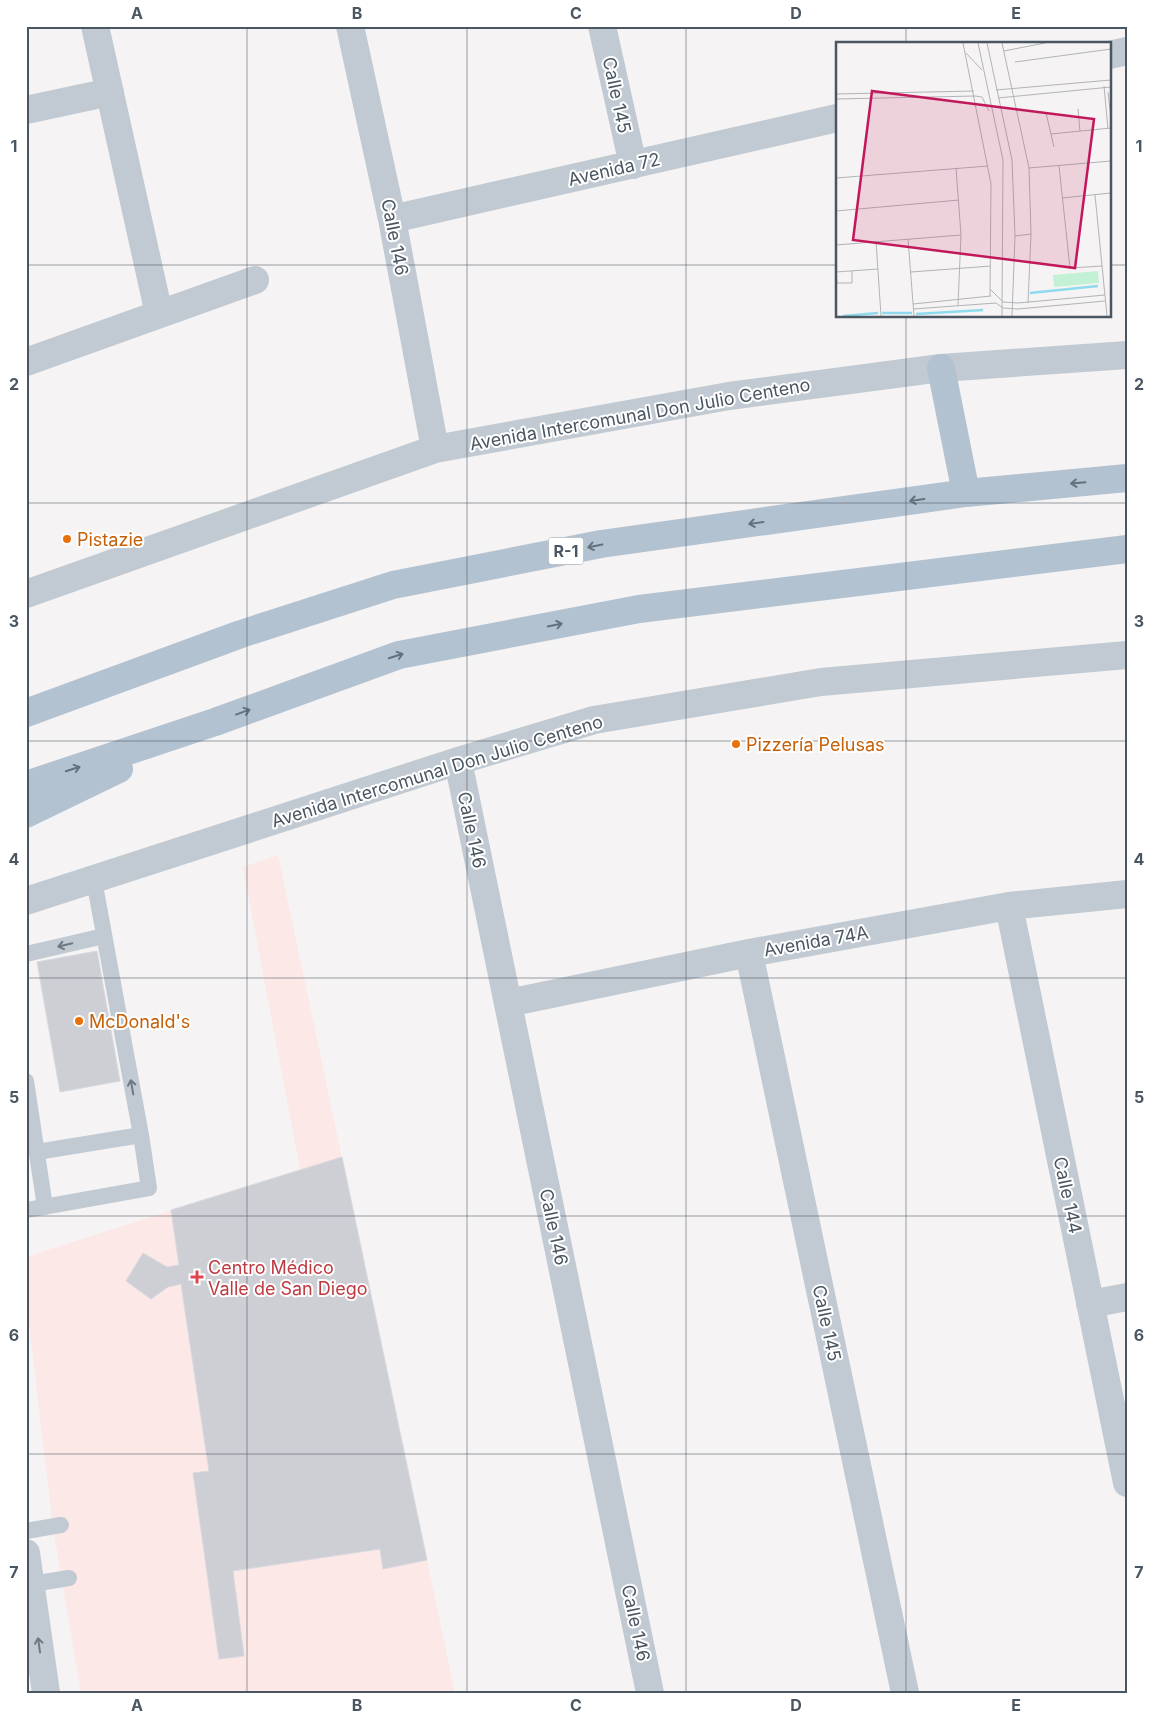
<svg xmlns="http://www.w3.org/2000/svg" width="1153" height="1719" font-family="Inter,sans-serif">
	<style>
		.medical { fill: #fce8e6 }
		.building { fill: #cdcfd5; stroke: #d7d9de }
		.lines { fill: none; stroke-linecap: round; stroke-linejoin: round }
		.service { stroke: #c1cad2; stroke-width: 16 }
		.minor { stroke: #c1cad2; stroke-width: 28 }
		.primary { stroke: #b3c2d1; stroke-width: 28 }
		.oneway { stroke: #64717d }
		.oneway2 { stroke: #6e7983 }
		.grid { fill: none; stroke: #4a5661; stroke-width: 1; stroke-opacity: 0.55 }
		.food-dot { fill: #e8710a; stroke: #fff; stroke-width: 2 }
		.health-dot { fill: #e0444e; stroke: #fff; stroke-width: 2 }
		.labels { text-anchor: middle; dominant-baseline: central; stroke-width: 4; stroke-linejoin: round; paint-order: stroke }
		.shield { fill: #fff; stroke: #808990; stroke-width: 1 }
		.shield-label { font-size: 16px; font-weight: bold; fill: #4a5661 }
		.street-label { font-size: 18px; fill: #4a5661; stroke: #fff }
		.food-label { font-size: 18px; fill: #c56008; stroke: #fff; text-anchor: start }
		.health-label { font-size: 18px; fill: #be3a42; stroke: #fff; text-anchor: start }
		.inset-river { fill: none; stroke: #90daee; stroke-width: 2.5 }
		.inset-road { fill: none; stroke: #b1b4b9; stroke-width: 1 }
		.view { fill: #c2185b; fill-opacity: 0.15; stroke: #c2185b; stroke-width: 2.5 }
		.inset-edge { fill: none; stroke: #4a5661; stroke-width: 2.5 }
		.neatline { fill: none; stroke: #4a5661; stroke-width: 2 }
		.grid-label { font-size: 16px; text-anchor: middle; font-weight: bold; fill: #4a5661 }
	</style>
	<rect width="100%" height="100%" fill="#f5f3f3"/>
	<path class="medical" d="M278 855 455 1693H81L53 1527 26 1298V1257L300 1169 243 867Z"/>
	<path class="building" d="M97 951 120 1081 60 1092 37 962Z
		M342 1157 427 1560 383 1569 380 1549 233 1571 244 1656 219 1659 193 1473 209 1471 181 1284 168 1287 151 1299 126 1281 143 1253 167 1267 179 1265 171 1210Z"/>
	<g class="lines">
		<path class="service" d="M26 954 104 936
			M26 1081 45 1207
			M37 1152 141 1135
			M26 1210 149 1188 141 1135 94 880
			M26 1531 61 1525
			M26 1585 69 1578"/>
		<path class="minor" d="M95 26 159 314
			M350 26 392 219 435 449
			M602 26 633 165
			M1109 55 1127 51
			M26 110 110 92
			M392 219 837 118
			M26 362 255 280
			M26 594 435 449 729 396 941 368 1127 355
			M458 761 650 1693
			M26 901 458 761 594 720 821 682 1127 655
			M1009 906 1127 1483
			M749 953 905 1693
			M508 1003 749 953 1009 906 1127 894
			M1090 1304 1127 1297
			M26 1553 46 1693"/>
		<path class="primary" d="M941 368 966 493
			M26 713 241 634 393 585 601 544 966 493 1127 478
			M26 785 215 722 399 655 639 609 1127 549
			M26 814 119 769"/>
	</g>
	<defs><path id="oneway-shaft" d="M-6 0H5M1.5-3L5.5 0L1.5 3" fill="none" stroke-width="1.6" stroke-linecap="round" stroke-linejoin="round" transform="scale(1.25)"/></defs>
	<g class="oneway">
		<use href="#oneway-shaft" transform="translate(1078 483) rotate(175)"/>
		<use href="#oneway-shaft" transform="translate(917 500) rotate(172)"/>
		<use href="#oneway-shaft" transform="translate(756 523) rotate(172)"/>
		<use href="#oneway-shaft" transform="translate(595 546) rotate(169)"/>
		<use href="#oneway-shaft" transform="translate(555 625) rotate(-11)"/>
		<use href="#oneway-shaft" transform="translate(396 656) rotate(-18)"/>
		<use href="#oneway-shaft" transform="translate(243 712) rotate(-20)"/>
		<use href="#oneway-shaft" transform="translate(73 769) rotate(-18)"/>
	</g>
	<g class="oneway2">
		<use href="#oneway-shaft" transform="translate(65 945) rotate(167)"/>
		<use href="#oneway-shaft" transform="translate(132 1087) rotate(-100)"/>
		<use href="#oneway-shaft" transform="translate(39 1645) rotate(-98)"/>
	</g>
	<path class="grid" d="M247 26V1693M467 26V1693M686 26V1693M906 26V44M26 265H837M1109 265H1127M906 316V1693M26 503H1127M26 741H1127M26 978H1127M26 1216H1127M26 1454H1127"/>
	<g class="food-dot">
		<circle cx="67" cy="539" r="5"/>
		<circle cx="736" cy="744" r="5"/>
		<circle cx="79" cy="1021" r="5"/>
	</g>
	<path class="health-dot" d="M194.5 1269.5h5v5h5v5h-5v5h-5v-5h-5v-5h5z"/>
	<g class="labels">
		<rect class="shield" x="548.5" y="537.5" width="35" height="27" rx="4"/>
		<g class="shield-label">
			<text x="566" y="551">R-1</text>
		</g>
		<g class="street-label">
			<text transform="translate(617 95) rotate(78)">Calle 145</text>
			<text transform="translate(614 169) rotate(-13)">Avenida 72</text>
			<text transform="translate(395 237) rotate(79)">Calle 146</text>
			<text transform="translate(640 414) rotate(-10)">Avenida Intercomunal Don Julio Centeno</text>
			<text transform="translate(437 771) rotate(-17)">Avenida Intercomunal Don Julio Centeno</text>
			<text transform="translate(472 830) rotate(78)">Calle 146</text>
			<text transform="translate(816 941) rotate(-10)">Avenida 74A</text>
			<text transform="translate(1068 1195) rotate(78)">Calle 144</text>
			<text transform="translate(554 1227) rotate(78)">Calle 146</text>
			<text transform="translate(827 1323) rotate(78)">Calle 145</text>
			<text transform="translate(636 1623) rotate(78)">Calle 146</text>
		</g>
		<g class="food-label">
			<text x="77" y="539">Pistazie</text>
			<text x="746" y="744">Pizzería Pelusas</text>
			<text x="89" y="1021">McDonald's</text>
		</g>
		<g class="health-label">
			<text x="208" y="1267">Centro Médico<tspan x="208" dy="21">Valle de San Diego</tspan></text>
		</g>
	</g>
	<g transform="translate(836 42)">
		<rect width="275" height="275" fill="#f5f3f3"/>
		<path d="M262 229 263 241 218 245 217 233Z" fill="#c3f1d5"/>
		<path class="inset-river" d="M194 251 262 244M46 271H76M80 272 147 268M7 274 42 271"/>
		<path class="inset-road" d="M127 1 155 142 154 254M142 1 167 118 166 274M151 1 176 118 179 194 176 274M166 1 193 126 195 192 192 261M168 9 209 1M130 11 146 28M179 20 275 7M268 44 272 87M160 48 275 38M272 50 275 77M0 52 138 49M139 54 146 55 153 69M162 56 275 45M0 57 139 54M242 67 244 89M210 71 218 105M215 92 275 86M223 124 234 226 266 224M120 126 125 193 122 263M193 126 275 119M0 136 152 124M259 153 271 274M226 156 275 151M0 169 123 158M179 194 195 192M72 197 78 274M40 199 45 274M0 203 125 193M0 230 42 227M75 230 155 224M0 232 1 241H16V229M154 247 167 260 182 261 269 253M77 262 155 254M77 267 160 261 167 266 182 267 269 259"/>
		<path class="view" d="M36 49 258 77 239 226 17 198Z"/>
		<rect width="275" height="275" class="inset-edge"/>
	</g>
	<rect width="1153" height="1719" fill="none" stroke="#ffffff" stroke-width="55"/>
	<rect x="28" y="28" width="1098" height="1664" class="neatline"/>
	<g class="grid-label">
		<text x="137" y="19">A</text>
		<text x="357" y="19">B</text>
		<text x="576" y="19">C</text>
		<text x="796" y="19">D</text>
		<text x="1016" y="19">E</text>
		<text x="14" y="152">1</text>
		<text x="1139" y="152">1</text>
		<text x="14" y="390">2</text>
		<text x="1139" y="390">2</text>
		<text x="14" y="627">3</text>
		<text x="1139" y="627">3</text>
		<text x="14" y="865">4</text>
		<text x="1139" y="865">4</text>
		<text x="14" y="1103">5</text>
		<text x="1139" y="1103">5</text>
		<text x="14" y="1341">6</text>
		<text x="1139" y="1341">6</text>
		<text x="14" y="1578">7</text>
		<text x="1139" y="1578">7</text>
		<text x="137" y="1711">A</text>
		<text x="357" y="1711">B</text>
		<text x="576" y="1711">C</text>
		<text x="796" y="1711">D</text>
		<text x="1016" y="1711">E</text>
	</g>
</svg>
